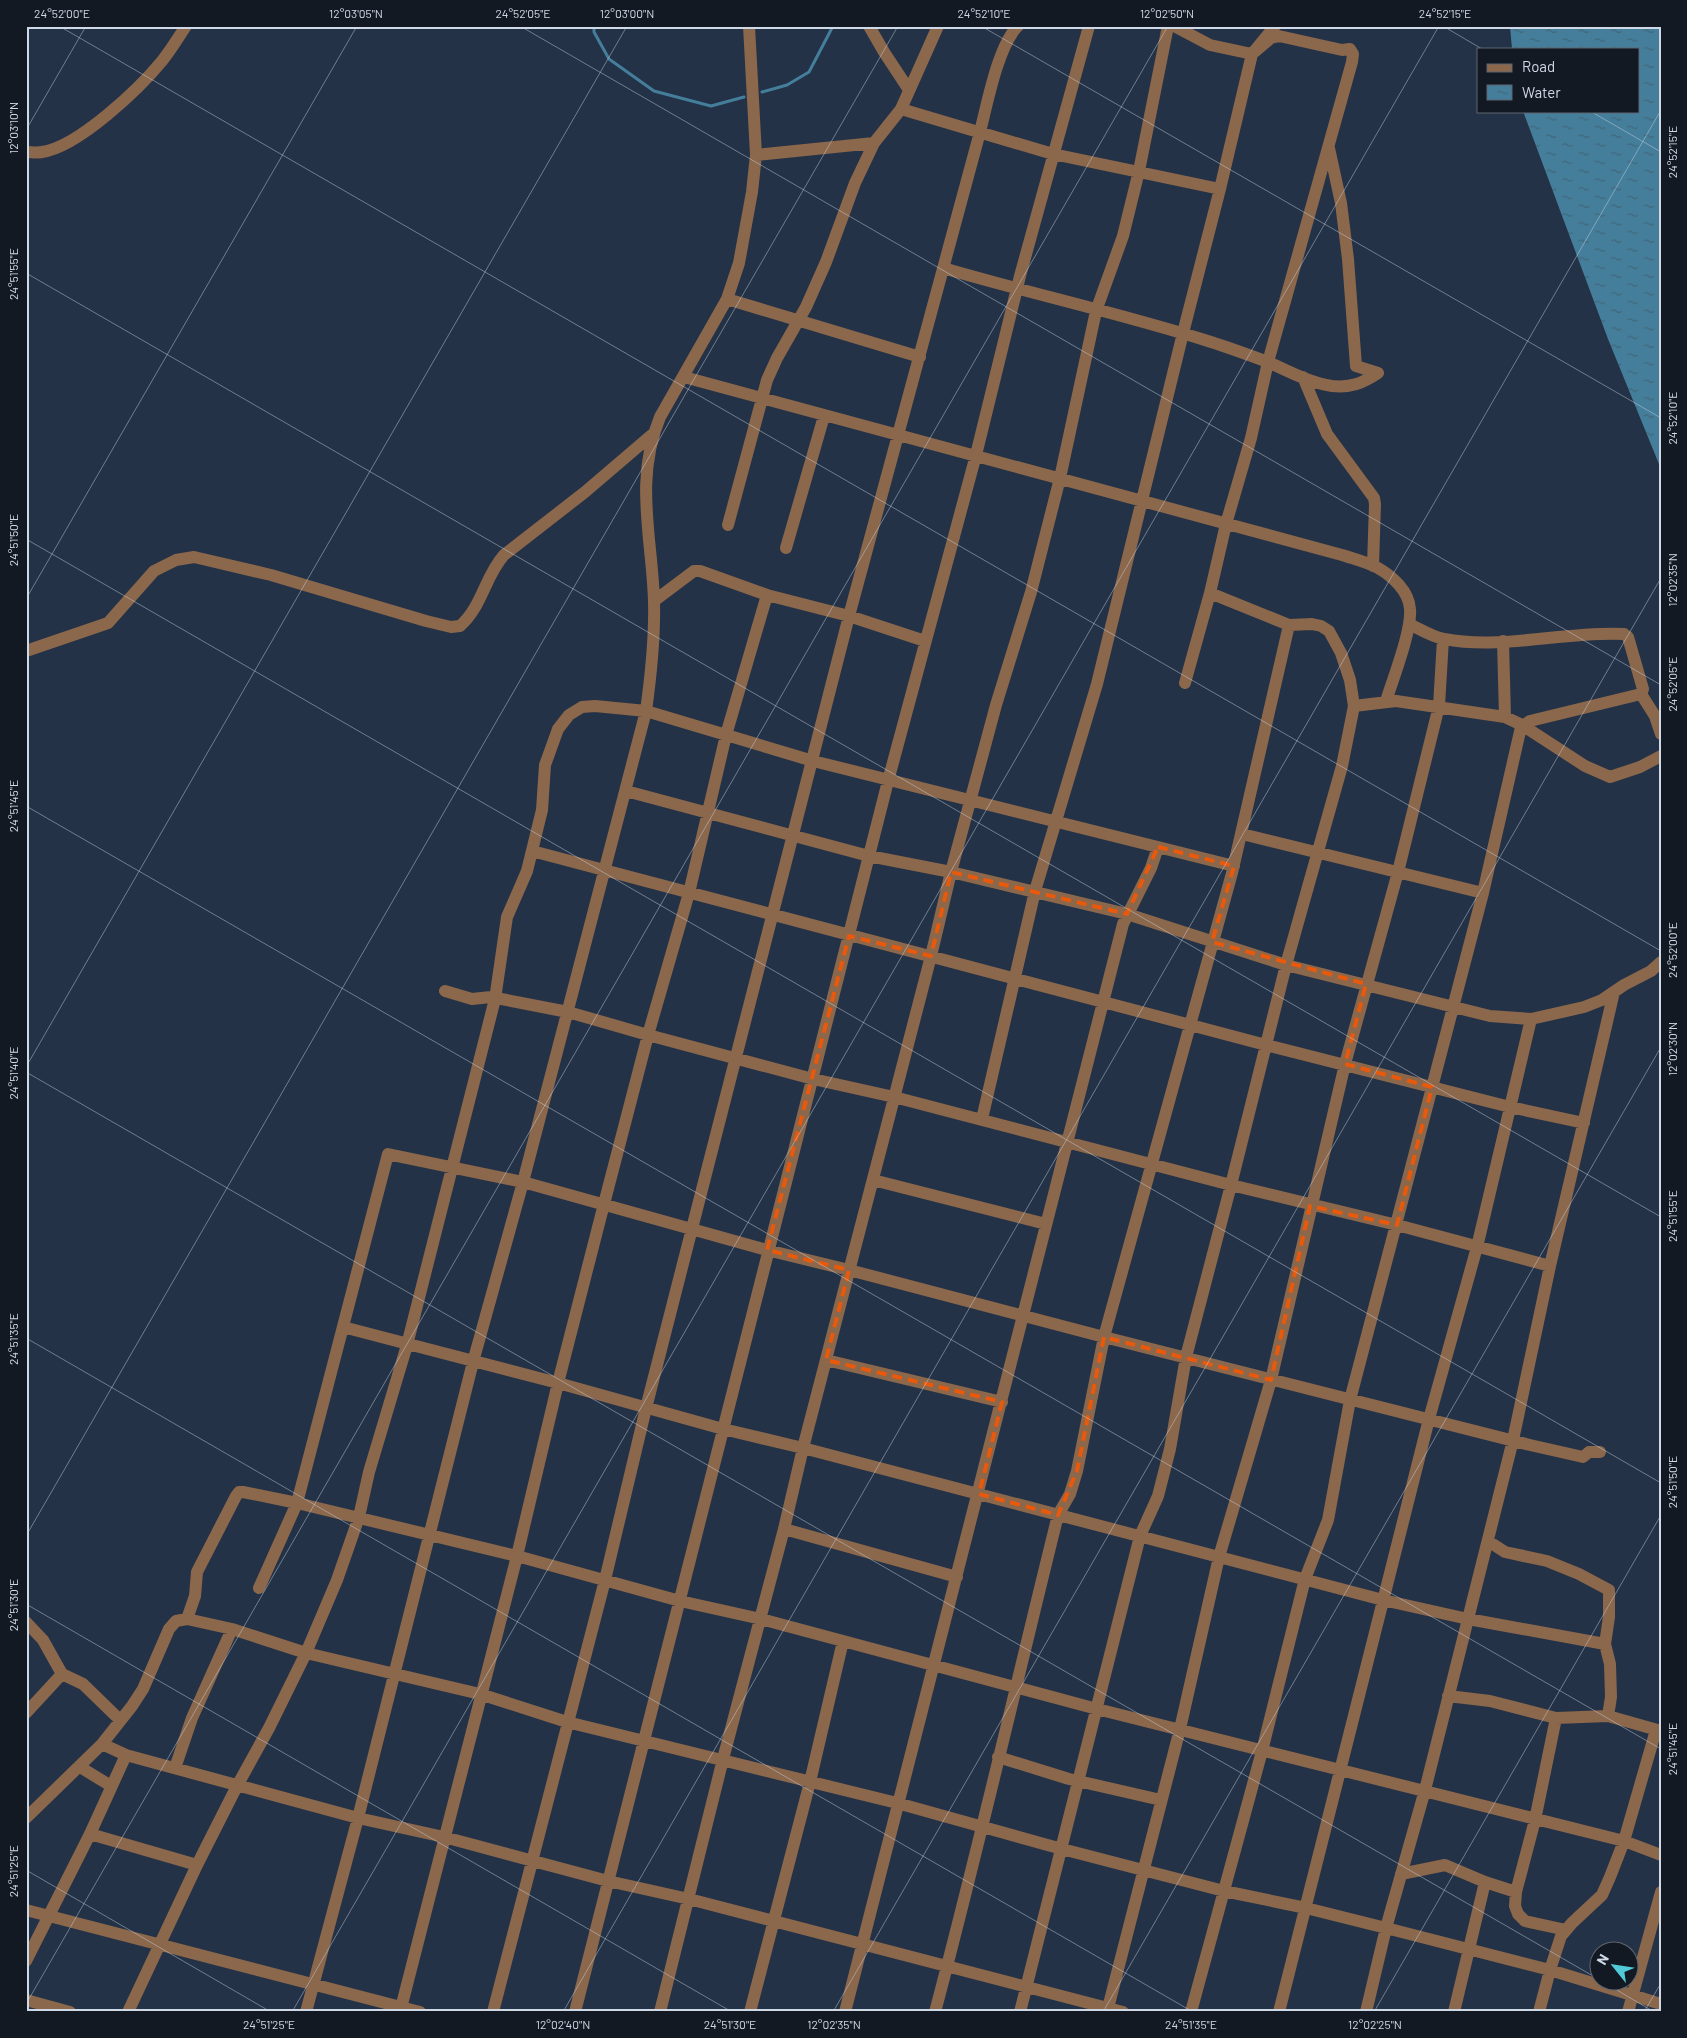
<svg xmlns="http://www.w3.org/2000/svg" width="1687" height="2038" font-family="Barlow,sans-serif">
	<style>
		.water { fill: url(#water-ripples) }
		.lines { fill: none; stroke-linecap: round; stroke-linejoin: round }
		.stream { stroke: #447e9b; stroke-width: 3 }
		.minor { stroke: #8b674c; stroke-width: 12 }
		.marked { fill: none; stroke: #e8590c; stroke-width: 4; stroke-dasharray: 10 6; stroke-linejoin: round }
		.ticks { fill: none; stroke: #cfd9e6; stroke-width: 1; stroke-opacity: 0.45 }
		.neatline { fill: none; stroke: #cfd9e6; stroke-width: 2 }
		.ticks-label { font-size: 12px; text-anchor: middle; fill: #cfd9e6 }
	</style>
	<defs>
		<pattern id="water-ripples" width="26" height="14" patternUnits="userSpaceOnUse" patternTransform="scale(1.25)"><rect width="26" height="14" fill="#447e9b"/><path d="M2 4q2-2 4 0t4 0M15 11q2-2 4 0t4 0" fill="none" stroke="#426679"/></pattern>
	</defs>
	<rect width="100%" height="100%" fill="#233246"/>
	<path class="water" d="M1510 26H1661V469L1608 339 1523 111H1638V49H1512Z"/>
	<g class="lines">
		<path class="stream" d="M594 26V32L609 59 654 91 711 106 744 97
			M762 92 787 85 809 72 833 26"/>
		<path class="minor" d="M869 26 884 52 909 90
			M1174 26 1210 45 1252 54 1271 38 1279 36 1342 50 1350 49 1353 54 1352 62 1268 362 1251 438 1226 524 1210 593 1185 683
			M901 109 1053 154 1220 189
			M1329 148 1341 203 1348 259 1356 366 1378 373
			M26 152C31 152 37 153 42 152 78 147 139 89 162 61 171 50 178 38 186 26
			M756 155 874 143
			M943 268C1032 294 1123 314 1211 342 1230 348 1249 355 1268 362 1288 371 1310 383 1332 386 1351 388 1363 383 1378 373
			M727 299 920 357
			M684 377 1342 555C1354 559 1367 562 1378 568 1392 576 1409 591 1410 609 1412 630 1393 679 1386 701
			M1303 377 1327 434 1374 498 1375 504 1373 566
			M728 525 767 380 777 358 806 307 826 262 855 183 874 143 901 109 938 26
			M786 548 824 416
			M654 601 694 571H700L767 595 849 616 925 641
			M1409 624C1420 629 1432 637 1444 639 1503 650 1565 631 1624 634L1628 637 1643 689 1641 694 1655 716 1661 734
			M1503 641 1505 717
			M26 651 108 623 154 571 176 560 194 557 271 575 426 621 451 627 460 626C482 607 485 576 504 555L585 492 654 433
			M1354 706 1396 701 1505 717 1522 725 1585 766 1610 777 1640 767 1661 756
			M626 791 869 856 951 872 1127 914 1286 965 1490 1016 1531 1019 1584 1007 1602 1000 1624 985 1651 971 1661 962
			M1242 834 1483 893
			M532 851 1266 1045 1510 1107 1584 1123
			M445 991 472 999 491 997 568 1012 648 1035 813 1079 894 1097 1231 1185 1397 1225 1550 1266
			M982 1119 1035 891 1097 684 1183 333 1220 189 1252 54 1275 26
			M873 1180 1046 1224
			M343 1327 558 1383 723 1429 803 1448 1383 1600 1468 1619 1605 1644
			M826 1360 1002 1402
			M784 1529 957 1577
			M1488 1541 1505 1552 1547 1561 1579 1574 1609 1590V1617L1605 1644 1610 1664 1611 1697 1608 1716
			M259 1588 297 1503 388 1154 523 1182 767 1250 849 1270 1104 1337 1530 1445 1583 1457 1589 1452H1600
			M187 1619 195 1596 197 1572 236 1496 239 1492H243L297 1503 517 1556 680 1601 761 1619 1097 1709 1624 1841 1661 1855
			M26 1622 43 1640 62 1674 83 1684 120 1720
			M1448 1696 1490 1701 1556 1718 1608 1716 1661 1731
			M26 1713 62 1674
			M1556 1718 1535 1820 1516 1892 1515 1906 1518 1914 1525 1921 1566 1930
			M102 1744 126 1755 358 1818 444 1837 608 1881 689 1899 1123 2012
			M998 1757 1069 1779 1161 1800
			M80 1767 111 1786
			M175 1768 192 1718 232 1629
			M26 1818 102 1744 132 1706 143 1689 169 1629 176 1621 187 1619 232 1629 306 1653 480 1694 567 1722 897 1803 1062 1849 1224 1891 1306 1908 1386 1928 1550 1970 1661 2004
			M90 1834 197 1865
			M1401 1874 1445 1865 1485 1882 1516 1892
			M26 1910 420 2012
			M26 1961 90 1834 126 1755
			M26 2000 70 2012
			M128 2012 197 1865 237 1786 269 1728 306 1653 337 1580 359 1517 369 1472 407 1345 495 999 507 917 527 871 542 810 545 765 558 729 569 715 582 707 595 706 646 711 813 761 1234 866
			M306 2012 358 1818 473 1362 523 1182 646 711C651 675 655 638 654 601 652 537 634 480 660 417L727 299 739 263 752 192 756 155 749 26
			M400 2012 517 1556 558 1383 604 1204 648 1035 689 893 726 735 767 595
			M493 2012 605 1580 646 1408 849 616 980 132C987 105 998 45 1018 26
			M575 2012 888 781 976 455 1020 276 1089 26
			M660 2012 723 1759 784 1529 803 1448 931 956 951 872 996 705 1031 592 1060 478 1096 311 1123 236 1139 171 1168 26
			M750 2012 810 1782 843 1641
			M845 2012 1123 924 1151 868 1158 847
			M935 2012C979 1847 1017 1680 1058 1515L1070 1494 1077 1471 1104 1337 1232 873 1289 625
			M1020 2012 1140 1536 1158 1496 1170 1449 1186 1357 1231 1185 1286 965 1342 766 1354 706 1350 680 1341 653 1329 631 1321 626 1312 624 1289 625 1210 593
			M1107 2012 1180 1729 1219 1557 1271 1380 1345 1064 1398 872 1439 706 1443 639
			M1191 2012 1262 1751 1305 1579 1328 1520 1350 1400 1483 893 1521 727 1530 721 1641 694
			M1279 2012 1429 1419 1477 1247 1531 1019
			M1366 2012 1386 1928 1425 1790 1513 1440 1550 1266 1614 992
			M1454 2012 1485 1882
			M1539 2012 1550 1970 1561 1936 1572 1923 1602 1895 1610 1877 1624 1841 1656 1730
			M1628 2012 1661 1892"/>
	</g>
	<path class="marked" d="M1158 847 1234 866 1212 942 1366 984 1345 1064 1432 1087 1397 1225 1310 1206 1271 1380 1104 1337 1077 1471 1058 1515 979 1494 1002 1402 826 1360 849 1270 767 1250 849 936 931 956 951 872 1127 914Z"/>
	<path class="ticks" d="M59 26 1661 951M520 26 1661 685M981 26 1661 418M1443 26 1482 49M1590 111 1661 152M26 130 86 26M26 273 1661 1217M26 539 1661 1483M26 599 357 26M26 806 1661 1749M26 1067 627 26M26 1072 1600 1980M26 1338 1193 2012M26 1536 898 26M26 1604 732 2012M26 1870 271 2012M1600 1980 1654 2012M26 2004 1168 26M292 2012 1439 26M563 2012 1661 110M833 2012 1661 578M1103 2012 1661 1047M1374 2012 1661 1515M1644 2012 1661 1983"/>
	<rect width="1687" height="2038" fill="none" stroke="#131922" stroke-width="55"/>
	<rect x="1477" y="48" width="162" height="65" fill="#131922" stroke="#5e6670"/>
	<rect x="1487" y="64" width="25" height="8" fill="#8b674c" stroke="#5e6670"/>
	<text x="1522" y="72" font-size="15" fill="#cfd9e6">Road</text>
	<rect x="1487" y="85" width="25" height="15" fill="url(#water-ripples)" stroke="#5e6670"/>
	<text x="1522" y="98" font-size="15" fill="#cfd9e6">Water</text>
	<g transform="translate(1614 1966) rotate(300)"><circle r="24" fill="#131922" stroke="#5e6670"/>
	<path d="M0-4L9 19L0 12L-9 19Z" fill="#52cbd9"/>
	<text y="-8" font-size="14" font-weight="bold" text-anchor="middle" fill="#cfd9e6">N</text>
	</g>
	<rect x="28" y="28" width="1632" height="1982" class="neatline"/>
	<g class="ticks-label">
		<text x="62" y="18">24°52'00"E</text>
		<text x="356" y="18">12°03'05"N</text>
		<text x="523" y="18">24°52'05"E</text>
		<text x="627" y="18">12°03'00"N</text>
		<text x="984" y="18">24°52'10"E</text>
		<text x="1167" y="18">12°02'50"N</text>
		<text x="1445" y="18">24°52'15"E</text>
		<text transform="translate(14 128) rotate(-90)" y="4">12°03'10"N</text>
		<text transform="translate(1673 152) rotate(-90)" y="4">24°52'15"E</text>
		<text transform="translate(14 274) rotate(-90)" y="4">24°51'55"E</text>
		<text transform="translate(1673 418) rotate(-90)" y="4">24°52'10"E</text>
		<text transform="translate(14 540) rotate(-90)" y="4">24°51'50"E</text>
		<text transform="translate(1673 580) rotate(-90)" y="4">12°02'35"N</text>
		<text transform="translate(1673 684) rotate(-90)" y="4">24°52'05"E</text>
		<text transform="translate(14 806) rotate(-90)" y="4">24°51'45"E</text>
		<text transform="translate(1673 950) rotate(-90)" y="4">24°52'00"E</text>
		<text transform="translate(1673 1049) rotate(-90)" y="4">12°02'30"N</text>
		<text transform="translate(14 1073) rotate(-90)" y="4">24°51'40"E</text>
		<text transform="translate(1673 1216) rotate(-90)" y="4">24°51'55"E</text>
		<text transform="translate(14 1339) rotate(-90)" y="4">24°51'35"E</text>
		<text transform="translate(1673 1482) rotate(-90)" y="4">24°51'50"E</text>
		<text transform="translate(14 1605) rotate(-90)" y="4">24°51'30"E</text>
		<text transform="translate(1673 1749) rotate(-90)" y="4">24°51'45"E</text>
		<text transform="translate(14 1871) rotate(-90)" y="4">24°51'25"E</text>
		<text x="269" y="2029">24°51'25"E</text>
		<text x="563" y="2029">12°02'40"N</text>
		<text x="730" y="2029">24°51'30"E</text>
		<text x="834" y="2029">12°02'35"N</text>
		<text x="1191" y="2029">24°51'35"E</text>
		<text x="1375" y="2029">12°02'25"N</text>
	</g>
</svg>
